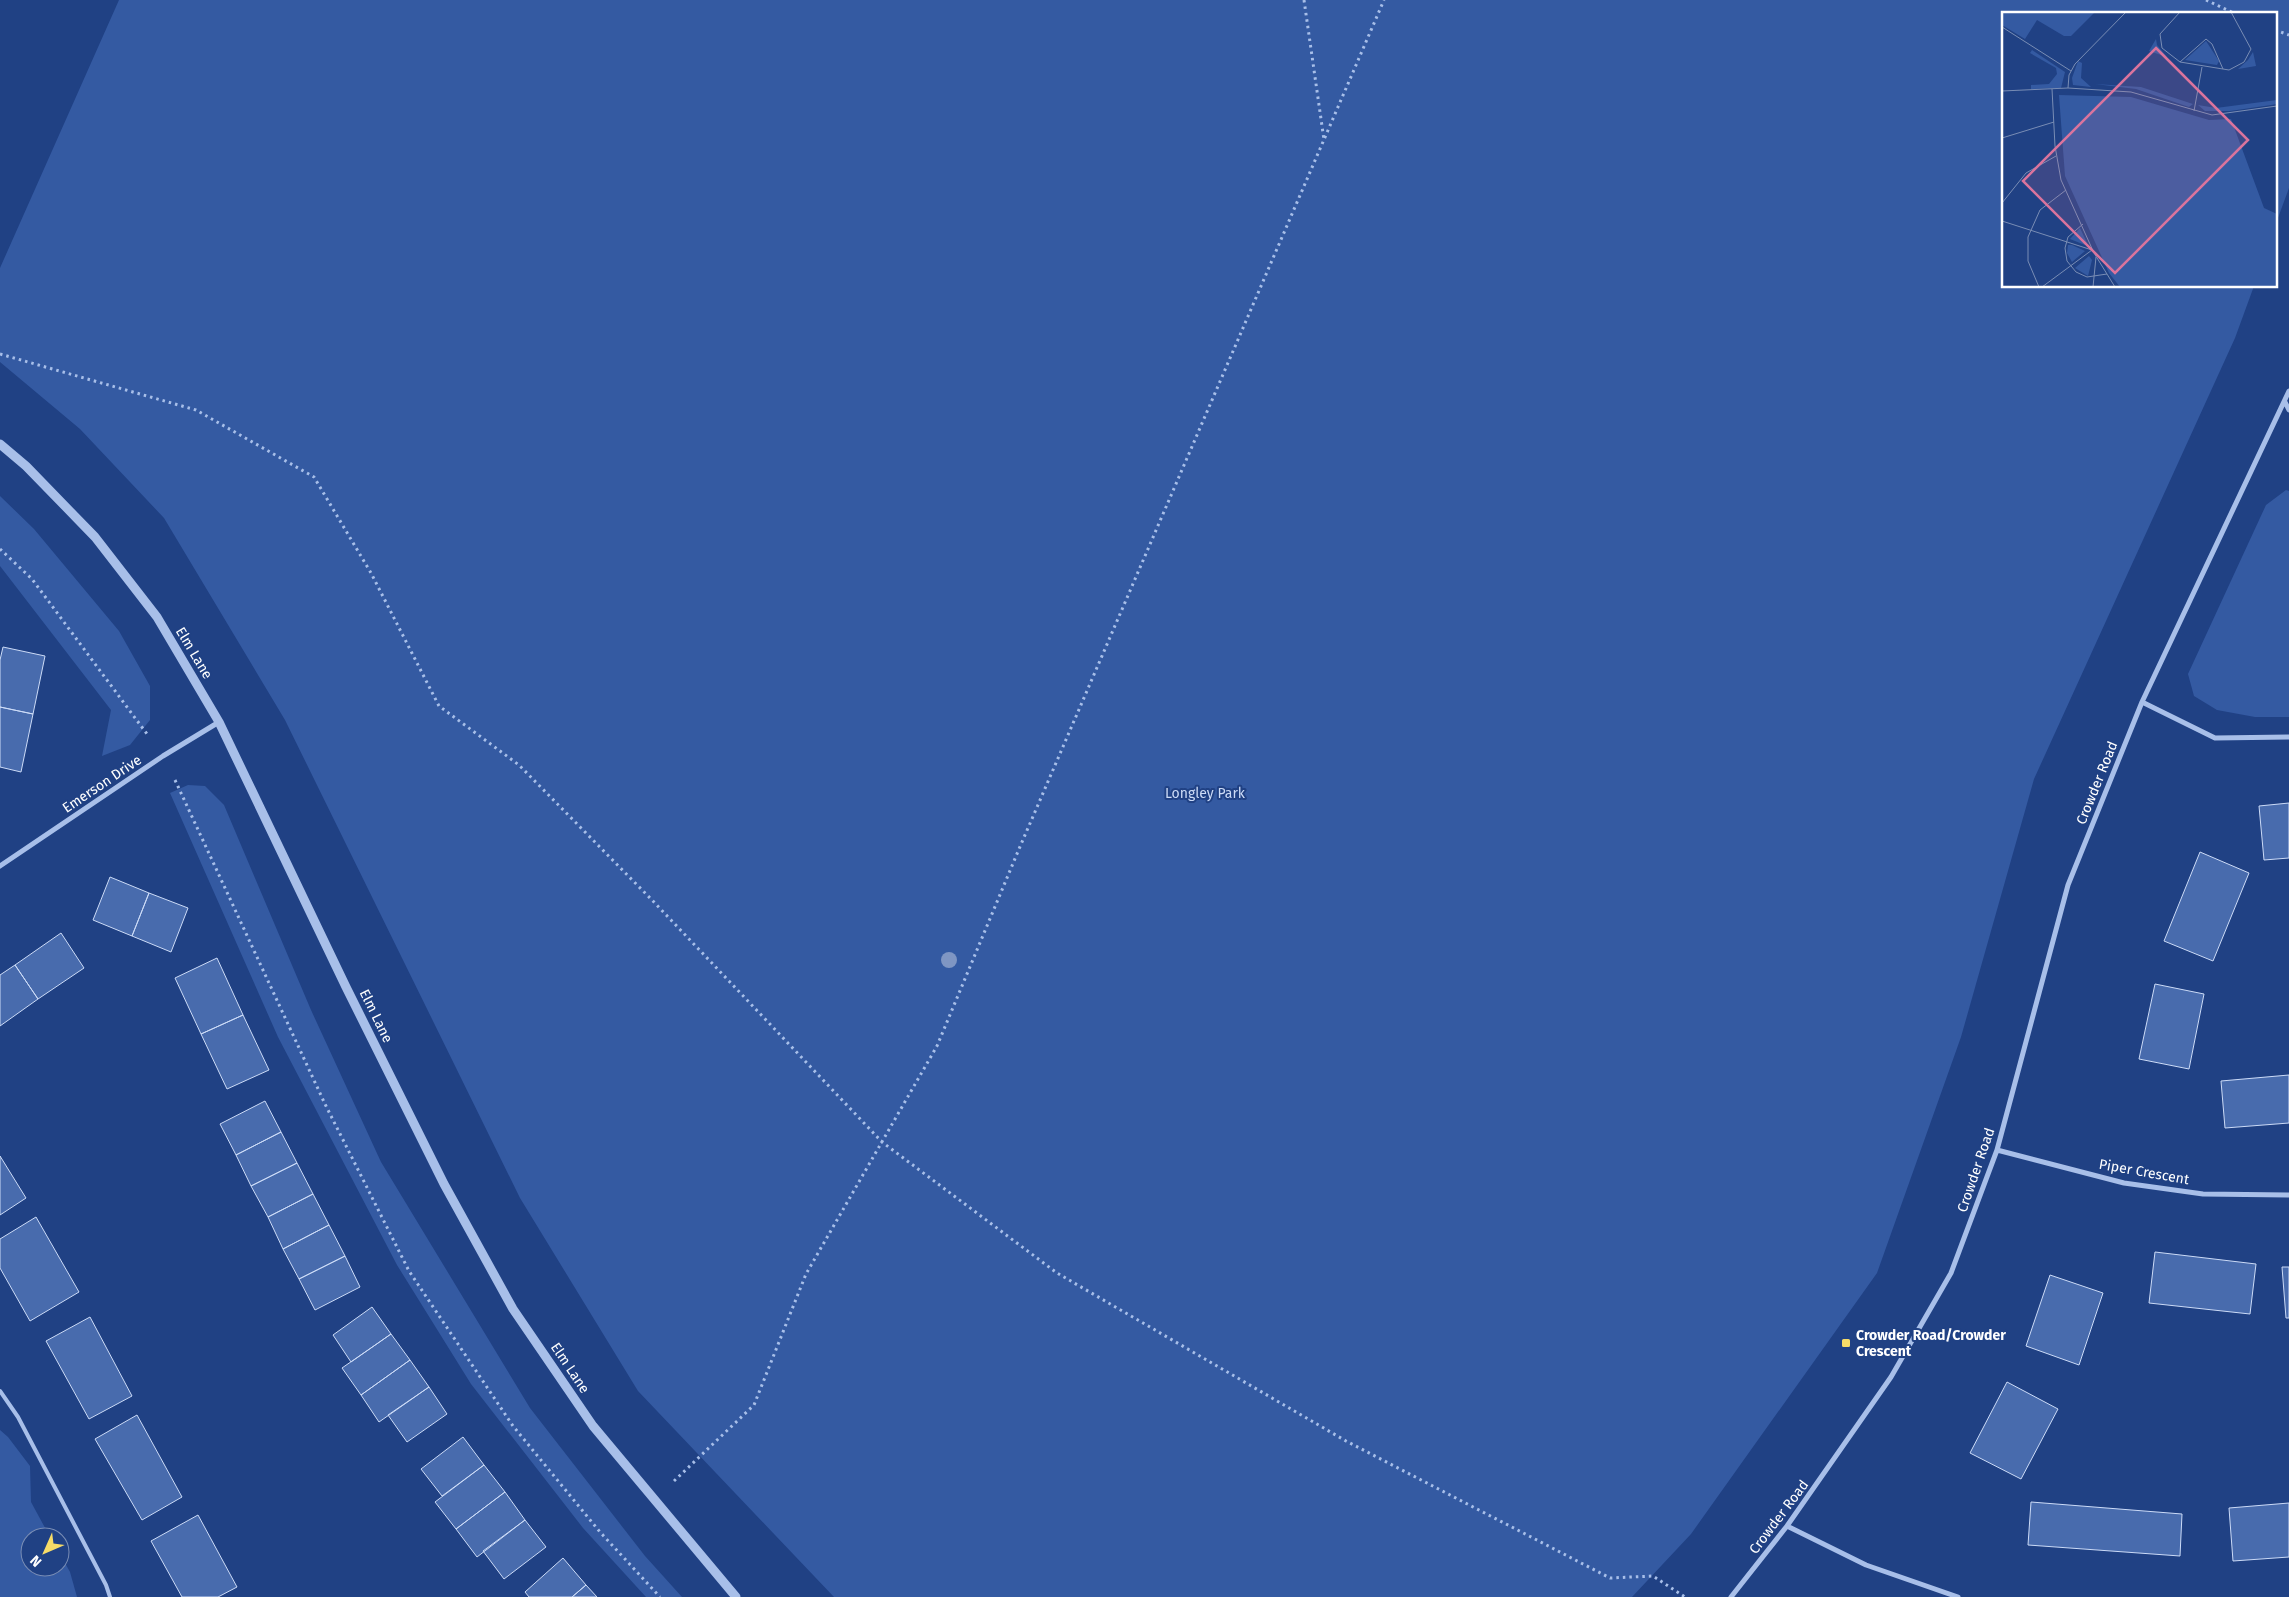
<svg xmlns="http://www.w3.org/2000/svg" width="2289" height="1597" font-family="'Fira Sans',sans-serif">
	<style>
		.green { fill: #345aa2 }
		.building { fill: #486bad; stroke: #ccdbf7 }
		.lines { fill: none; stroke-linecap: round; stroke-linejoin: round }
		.path { stroke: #a8bfe9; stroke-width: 3; stroke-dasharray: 2.5 4; stroke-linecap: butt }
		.service { stroke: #a8bfe9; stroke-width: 4 }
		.minor { stroke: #a8bfe9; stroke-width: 5 }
		.tertiary { stroke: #a8bfe9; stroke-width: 9 }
		.tree { fill: #7f96c3 }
		.poi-dot { fill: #f7dc68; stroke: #204184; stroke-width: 2 }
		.labels { text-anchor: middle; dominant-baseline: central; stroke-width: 4; stroke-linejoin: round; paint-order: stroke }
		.street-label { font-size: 14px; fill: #fff; stroke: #204184 }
		.park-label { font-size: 14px; fill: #ccdbf7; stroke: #204184 }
		.poi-label { font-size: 14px; font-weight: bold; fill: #fff; stroke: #204184; text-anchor: start }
		.inset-road { fill: none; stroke: #798db5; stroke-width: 1 }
		.view { fill: #da749d; fill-opacity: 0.15; stroke: #da749d; stroke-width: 2.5 }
		.inset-edge { fill: none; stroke: #fff; stroke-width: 2.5 }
	</style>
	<rect width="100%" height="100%" fill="#204184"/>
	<path class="green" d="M119 0H2289V188L2275 226V14H2003V286H2254L2235 338 2034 779 1961 1037 1877 1273 1691 1534 1632 1597H834L638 1391 520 1198 285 720 164 518 80 429 0 362V268Z
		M2286 490 2289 491V717H2255L2217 710 2194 696 2188 674 2266 505Z
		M0 496 34 529 119 631 150 686V720L130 745 102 756 111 710 0 566Z
		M188 785 205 786 224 805 311 1010 381 1162 530 1408 645 1556 682 1597H646L583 1528 471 1384 397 1265 278 1037 170 793Z
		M0 1430 8 1437 30 1466 31 1502 50 1537H30V1567H60V1554L70 1572 77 1597H0Z"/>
	<path class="building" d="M3 647 45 656 33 714 0 707V660Z
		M0 707 33 714 21 772 0 767Z
		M2289 803V858L2264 860 2259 806Z
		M2200 852 2249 873 2213 961 2164 941Z
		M110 877 149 893 132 936 93 920Z
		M149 893 188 908 171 952 132 936Z
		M61 933 84 968 38 999 15 965Z
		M217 958 243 1015 201 1034 175 978Z
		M15 965 38 999 0 1026V975Z
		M2155 984 2204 994 2189 1069 2139 1059Z
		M243 1015 269 1070 227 1089 201 1034Z
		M2289 1075V1123L2225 1128 2221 1081Z
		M265 1101 281 1132 236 1155 220 1124Z
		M281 1132 297 1163 251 1186 236 1155Z
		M0 1156 26 1198 0 1215Z
		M297 1163 313 1194 268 1217 251 1186Z
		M313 1194 329 1225 283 1249 268 1217Z
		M36 1217 79 1292 30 1321 0 1268V1239Z
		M329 1225 345 1256 299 1279 283 1249Z
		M2155 1252 2256 1264 2250 1314 2149 1303Z
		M345 1256 360 1287 315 1310 299 1279Z
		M2282 1267H2289V1318H2286Z
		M2050 1275 2103 1293 2079 1365 2026 1346Z
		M372 1307 391 1334 351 1362 333 1335Z
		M90 1317 132 1396 89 1419 46 1341Z
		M391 1334 410 1360 361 1395 342 1368Z
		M410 1360 429 1387 379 1422 361 1395Z
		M2007 1382 2058 1409 2021 1479 1970 1453Z
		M429 1387 447 1414 407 1442 388 1415Z
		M137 1415 182 1497 142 1520 95 1439Z
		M463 1437 484 1465 442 1496 421 1469Z
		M484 1465 505 1492 456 1529 435 1502Z
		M505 1492 525 1520 477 1557 456 1529Z
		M2031 1502 2182 1514 2180 1556 2028 1545Z
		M2289 1503V1557L2233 1561 2229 1508Z
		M198 1515 237 1587 218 1597H182L151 1541Z
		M525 1520 546 1547 504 1579 483 1551Z
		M563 1558 586 1585 572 1597H529L525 1592Z
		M586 1585 597 1597H572Z"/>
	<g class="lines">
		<path class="path" d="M1304 0 1324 140
			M2206 0 2236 14
			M2275 30 2289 35
			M0 354 196 410 314 477 371 573 439 706 519 765 651 899 882 1142 1057 1273 1346 1441 1610 1578 1653 1576 1685 1597
			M0 549 32 579 147 734
			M175 780 325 1104 409 1271 513 1426 600 1532 660 1597
			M674 1481 754 1405 806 1274 937 1046 1019 849 1384 0"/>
		<path class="service" d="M0 1391 18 1417 106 1585 110 1597"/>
		<path class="minor" d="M2285 402 2289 410
			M2142 702 2215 738 2289 737
			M0 866 163 756 219 722
			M1997 1150 2124 1183 2203 1194 2289 1195
			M1787 1526 1866 1565 1958 1597
			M1731 1597 1787 1526 1891 1377 1951 1273 1997 1150 2068 885 2142 702 2289 391"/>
		<path class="tertiary" d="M0 444 26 466 95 537 157 617 219 722 346 987 444 1184 513 1309 593 1426 736 1597"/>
	</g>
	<circle class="tree" cx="949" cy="960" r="8"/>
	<rect class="poi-dot" x="1841" y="1338" width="10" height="10" rx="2.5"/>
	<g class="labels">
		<g class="street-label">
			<text transform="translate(194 653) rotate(59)">Elm Lane</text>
			<text transform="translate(2097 783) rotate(-68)">Crowder Road</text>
			<text transform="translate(102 784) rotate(-34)">Emerson Drive</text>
			<text transform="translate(376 1016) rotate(64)">Elm Lane</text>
			<text transform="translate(1976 1170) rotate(-71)">Crowder Road</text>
			<text transform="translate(2144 1172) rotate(10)">Piper Crescent</text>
			<text transform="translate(570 1368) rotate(56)">Elm Lane</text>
			<text transform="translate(1779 1517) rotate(-53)">Crowder Road</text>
		</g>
		<g class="park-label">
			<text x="1205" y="793">Longley Park</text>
		</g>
		<g class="poi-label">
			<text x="1856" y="1335">Crowder Road/Crowder<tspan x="1856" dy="16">Crescent</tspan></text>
		</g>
	</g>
	<g transform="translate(2002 12)">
		<rect width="275" height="275" fill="#204184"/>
		<path d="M0 0H93L69 24H62L35 8 23 27 0 13ZM154 27 155 33 165 45 147 39ZM204 29 217 49 215 53 183 48ZM30 38 63 60 59 76 29 77V73L47 72 55 62 54 56 28 41ZM251 40 254 54 236 57 246 48ZM76 49 80 51 79 66 89 75 71 73 70 66ZM93 72 139 75 191 92 187 95 134 77ZM57 83 129 85 207 108 229 107 262 196 275 202V275H118L107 261 63 164ZM275 88V92L269 93 228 99H203L196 93 214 96ZM78 216 85 231 83 233 68 227ZM66 233H70L83 239 70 250 65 241ZM87 244 90 248 86 264 73 256Z" fill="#345aa2"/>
		<path class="inset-road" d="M178 0 158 22 160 36 178 50 227 58 242 50 249 37 229 0M0 15 69 59M178 50 204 27 210 32 221 57M66 76 67 63 73 52 124 0M50 77 53 134 59 168 92 241 113 275M0 79 66 76 129 80 210 103 275 94M192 99 200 55M0 126 52 110M0 191 24 161 54 144M0 209 90 238M81 212 66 225 63 236 65 249 74 260 85 265 105 262M37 275 26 249V225L38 198 64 178M40 275 90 238M91 275 94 245"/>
		<path class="view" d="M154 36 246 128 113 261 21 169Z"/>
		<rect width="275" height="275" class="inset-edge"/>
	</g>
	<g transform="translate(45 1552) rotate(225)"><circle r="24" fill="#204184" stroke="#798db5"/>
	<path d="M0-4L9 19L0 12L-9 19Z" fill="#f7dc68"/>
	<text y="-8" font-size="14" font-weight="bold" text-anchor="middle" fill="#ffffff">N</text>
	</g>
</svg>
